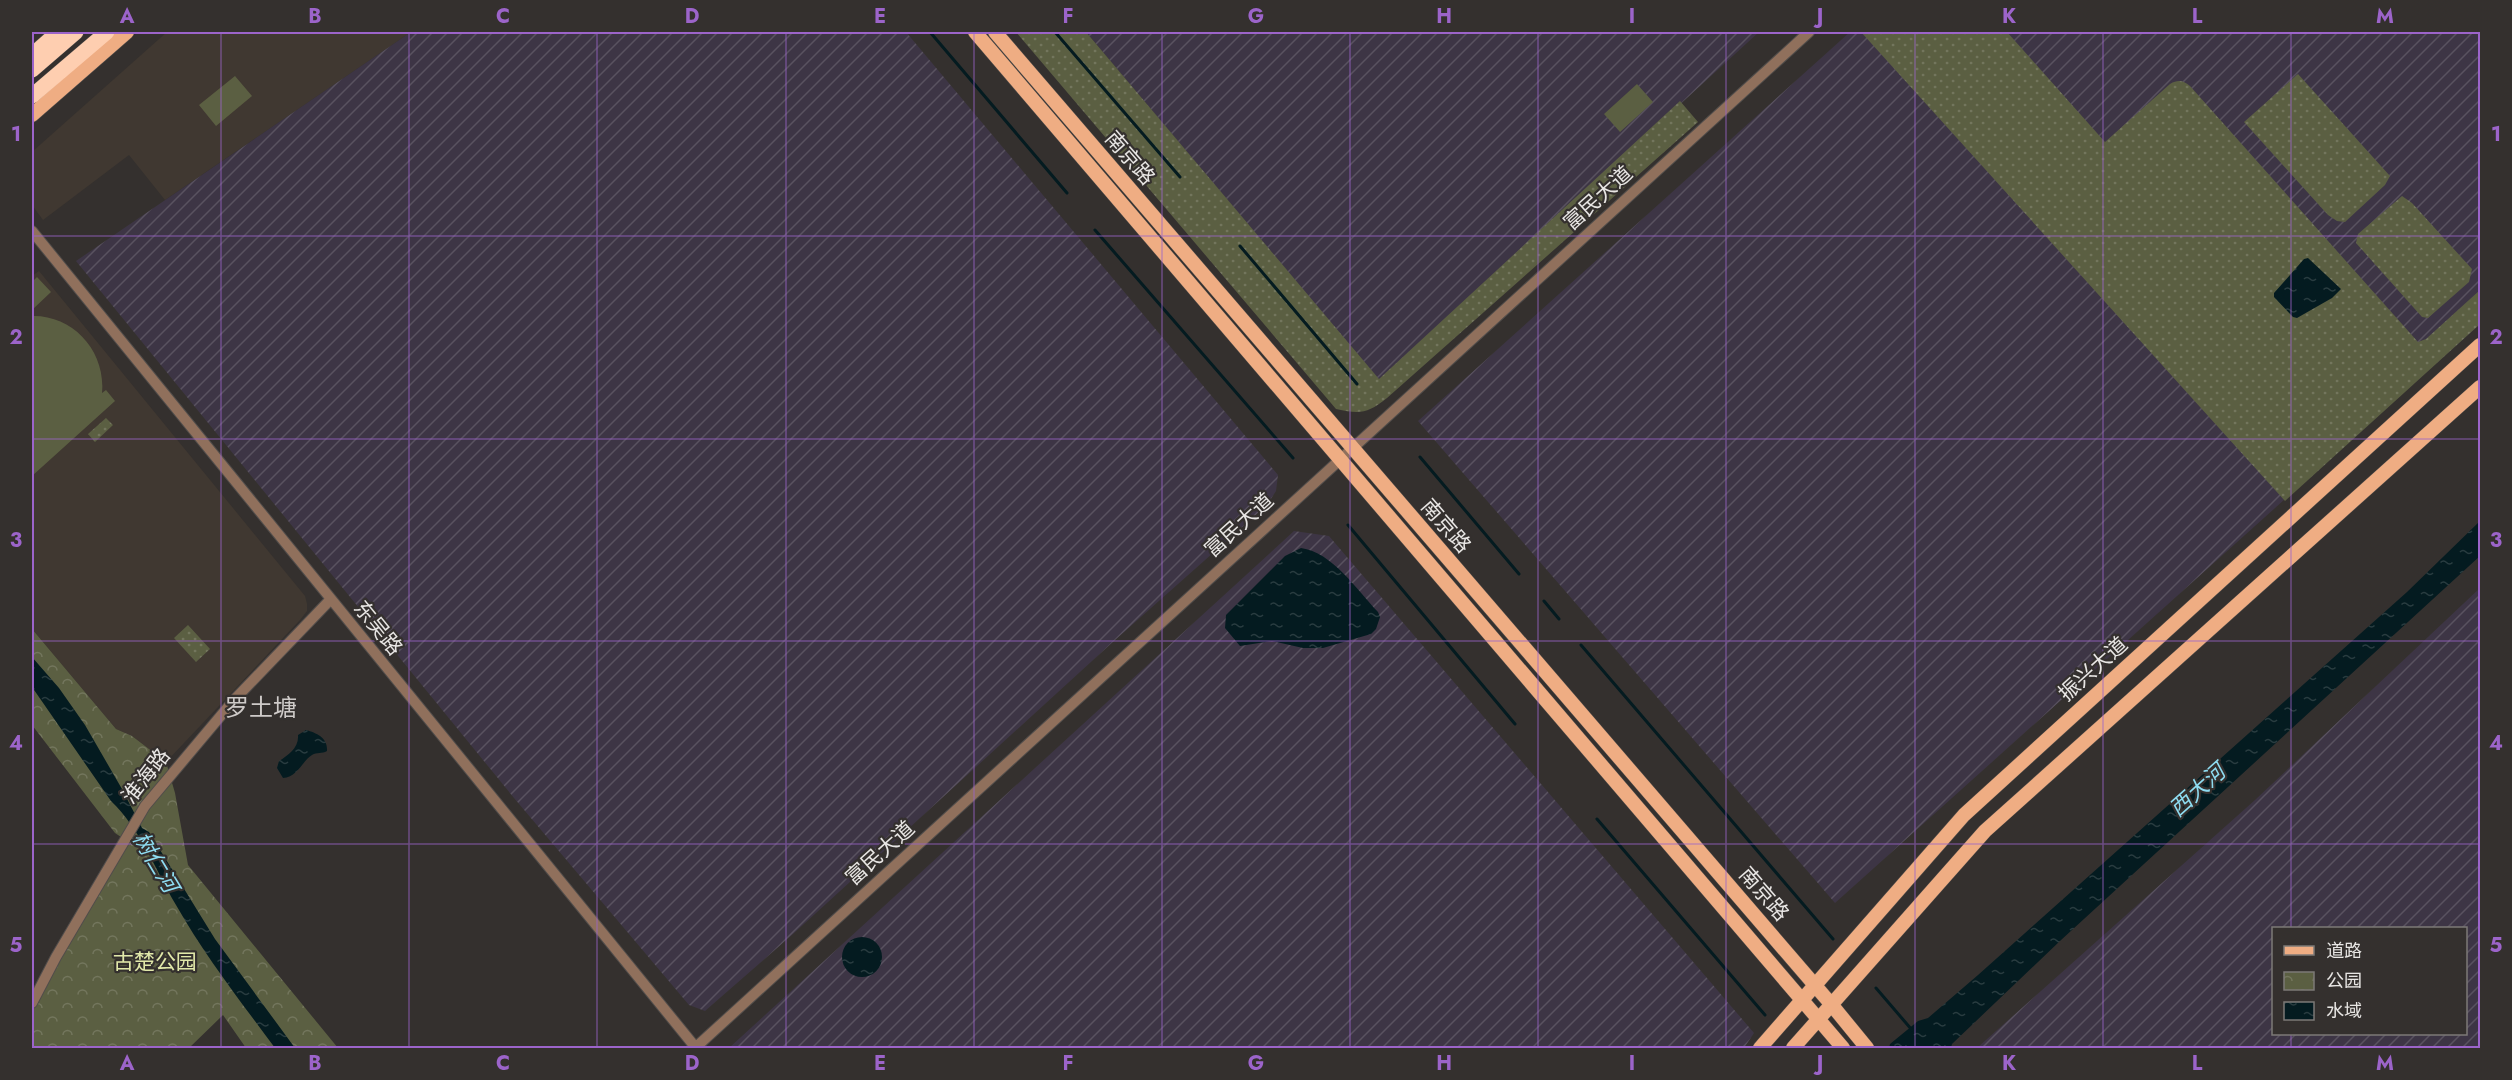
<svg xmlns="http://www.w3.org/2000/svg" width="2512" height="1080" font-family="Jost,'Noto Sans SC',sans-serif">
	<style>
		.built { fill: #403831 }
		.industrial { fill: url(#industrial-furrows); fill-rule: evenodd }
		.grass { fill: url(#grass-dots) }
		.park { fill: url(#park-crowns) }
		.pitch { fill: #5b5f42 }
		.water { fill: url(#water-ripples) }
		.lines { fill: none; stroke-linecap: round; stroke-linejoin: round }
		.stream { stroke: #041b20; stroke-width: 3 }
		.minor-casing { stroke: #514d4b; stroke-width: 12 }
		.major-casing { stroke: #514d4b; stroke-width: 15 }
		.highway-casing { stroke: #514d4b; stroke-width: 16 }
		.minor { stroke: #90705c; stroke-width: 10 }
		.major { stroke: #efad83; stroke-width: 14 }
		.highway { stroke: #feceb0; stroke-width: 15 }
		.grid { fill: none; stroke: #9c64ca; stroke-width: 1.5; stroke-opacity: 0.55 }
		.labels { text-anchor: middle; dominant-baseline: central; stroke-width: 4.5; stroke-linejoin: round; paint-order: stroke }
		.street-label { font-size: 21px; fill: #e8e6e4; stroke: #34302e }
		.park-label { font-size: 21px; fill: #e1e8a9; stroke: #34302e }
		.water-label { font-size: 22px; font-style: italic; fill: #8edcf1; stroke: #34302e }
		.quarter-label { font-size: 24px; fill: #cecac8; stroke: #34302e }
		.neatline { fill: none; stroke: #9c64ca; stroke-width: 2 }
		.grid-label { font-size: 20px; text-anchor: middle; font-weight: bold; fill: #9c64ca }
	</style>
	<defs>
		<pattern id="industrial-furrows" width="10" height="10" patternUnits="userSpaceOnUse" patternTransform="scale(1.5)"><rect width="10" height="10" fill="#3d3545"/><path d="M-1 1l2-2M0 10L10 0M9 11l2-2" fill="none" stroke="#595260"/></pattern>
		<pattern id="grass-dots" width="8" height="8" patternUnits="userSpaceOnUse" patternTransform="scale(1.5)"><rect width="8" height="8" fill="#5b5f42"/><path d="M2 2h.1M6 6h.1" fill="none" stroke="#73765d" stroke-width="1.8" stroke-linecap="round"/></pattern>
		<pattern id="park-crowns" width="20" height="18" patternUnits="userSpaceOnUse" patternTransform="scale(1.5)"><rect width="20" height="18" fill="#5b5f42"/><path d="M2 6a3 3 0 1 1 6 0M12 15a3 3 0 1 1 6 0" fill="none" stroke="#73765d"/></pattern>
		<pattern id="water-ripples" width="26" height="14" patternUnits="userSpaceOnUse" patternTransform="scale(1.5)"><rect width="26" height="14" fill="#041b20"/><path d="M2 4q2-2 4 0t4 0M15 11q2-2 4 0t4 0" fill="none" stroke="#293c40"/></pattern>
	</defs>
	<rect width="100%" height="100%" fill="#34302e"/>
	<path class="built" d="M167 32H411L165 200 129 155 43 220 32 205V152Z
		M39 271 305 596 307 604V611L300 620 166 762 132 736 116 729 32 629V276Z"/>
	<path class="industrial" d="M411 32H906L1278 475 1276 491 1267 505 1115 640 793 934 705 1011 689 1005 514 798 76 261Z
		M1086 32H1759L1379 380Z
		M1850 32H2480V324L1835 903 1418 421Z
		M1294 531 1329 536 1754 1033 1744 1048H729Z
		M2480 588V1048H1977L2255 800ZM2274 928H2466V1034H2274Z"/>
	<path class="grass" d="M1016 32H1086L1379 379 1680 101 1698 122 1387 398C1367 414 1360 414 1336 409Z
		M1861 32H2007L2105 142 2170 84C2179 79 2183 81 2190 86L2418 342 2426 339 2480 290V324L2285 501Z
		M2298 74 2390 176 2385 185 2345 222 2337 221 2328 215 2244 122Z
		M2402 196 2412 203 2472 269 2469 282 2428 318 2422 317 2356 243 2358 234Z
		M106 418 113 425 95 442 88 434Z
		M188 625 210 649 196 662 174 638Z"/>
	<path class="park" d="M32 629 116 729 132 736 166 762 175 793 188 865 338 1048H246L223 1015 189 1048H32V1012L64 947 127 841 115 833 32 725Z"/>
	<path class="pitch" d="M235 76 252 96 216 126 199 105Z
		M1637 84 1653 102 1620 132 1604 114Z
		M37 277 51 292 32 310V282Z
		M32 316C73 315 106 351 102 393L106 390 115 401 32 476Z"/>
	<path class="water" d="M2308 258 2341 289 2332 298 2297 318 2293 317 2274 297V293L2304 259Z
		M2480 521V556L2060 941 1952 1044 1951 1048H1889L1890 1044 1918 1021 1928 1018 1978 975 2407 592Z
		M1301 548C1332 552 1357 590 1378 612L1380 617 1376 629 1371 634 1323 648H1303L1272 641 1240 646 1225 628 1226 615 1285 556Z
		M32 657 59 688 85 725 122 789 142 828 149 832 215 939 295 1048H275C241 1002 205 956 176 905 155 869 141 830 111 801L32 687Z
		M306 730C317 733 328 738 327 751 322 754 317 752 312 755 303 760 298 777 283 778L277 768 279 761C288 755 299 748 298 735Z
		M842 957a20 20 0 1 1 40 0a20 20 0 1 1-40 0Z"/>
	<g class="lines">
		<path class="stream" d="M930 32 1067 193
			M1055 32 1180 177
			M1095 230 1293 458
			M1240 246 1357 384
			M1420 457 1519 574
			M1348 525 1515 724
			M1544 601 1559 619
			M1581 645 1833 939
			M1597 819 1765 1015
			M1876 988 1912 1030"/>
		<defs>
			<path id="minor" d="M32 231 696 1048
				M32 1003 56 957 145 806 234 700 330 600
				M695 1048 1809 32"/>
			<path id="major" d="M975 32 1843 1048
				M995 32 1831 1004 1867 1048
				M32 115 127 32
				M1760 1048 1964 815 2480 345
				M1793 1048 1985 831 2480 387"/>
			<path id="highway" d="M32 55 58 32
				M32 70 76 32
				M32 96 107 32"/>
		</defs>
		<use href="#minor" class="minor-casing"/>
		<use href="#major" class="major-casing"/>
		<use href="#highway" class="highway-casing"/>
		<use href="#minor" class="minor"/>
		<use href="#major" class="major"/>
		<use href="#highway" class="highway"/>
	</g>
	<path class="grid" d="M221 32V1048M409 32V1048M597 32V1048M786 32V1048M974 32V1048M1162 32V1048M1350 32V1048M1538 32V1048M1726 32V1048M1915 32V1048M2103 32V1048M2291 32V928M32 236H2480M32 439H2480M32 641H2480M32 844H2480M2291 1034V1048"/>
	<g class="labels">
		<g class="street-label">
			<text transform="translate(1130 158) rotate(49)">南京路</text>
			<text transform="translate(1598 198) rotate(-42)">富民大道</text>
			<text transform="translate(1239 525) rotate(-42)">富民大道</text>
			<text transform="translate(1446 526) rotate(49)">南京路</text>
			<text transform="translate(378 628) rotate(51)">东吴路</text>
			<text transform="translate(2093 669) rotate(-42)">振兴大道</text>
			<text transform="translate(146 776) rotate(-52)">淮海路</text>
			<text transform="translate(880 853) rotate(-42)">富民大道</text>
			<text transform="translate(1764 894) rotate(49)">南京路</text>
		</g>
		<g class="park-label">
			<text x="155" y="962">古楚公园</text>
		</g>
		<g class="water-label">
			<text transform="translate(2197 790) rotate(-42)">西大河</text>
			<text transform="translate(156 862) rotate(59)">树仁河</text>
		</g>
		<g class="quarter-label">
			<text x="261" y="707">罗土塘</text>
		</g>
	</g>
	<rect width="2512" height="1080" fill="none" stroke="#34302e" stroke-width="66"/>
	<rect x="2272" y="927" width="195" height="108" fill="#34302e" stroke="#7c7977" stroke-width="1.5"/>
	<rect x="2284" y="946" width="30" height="9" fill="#efad83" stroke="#7c7977" stroke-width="1.5"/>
	<text x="2326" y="957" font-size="18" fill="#e8e6e4">道路</text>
	<rect x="2284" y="972" width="30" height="18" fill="url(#park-crowns)" stroke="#7c7977" stroke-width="1.5"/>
	<text x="2326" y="987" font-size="18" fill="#e8e6e4">公园</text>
	<rect x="2284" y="1002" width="30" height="18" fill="url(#water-ripples)" stroke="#7c7977" stroke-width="1.5"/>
	<text x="2326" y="1017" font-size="18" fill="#e8e6e4">水域</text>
	<rect x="33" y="33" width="2446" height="1014" class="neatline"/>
	<g class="grid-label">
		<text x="127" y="23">A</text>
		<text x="315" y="23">B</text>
		<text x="503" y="23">C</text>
		<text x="692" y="23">D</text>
		<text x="880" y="23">E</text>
		<text x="1068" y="23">F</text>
		<text x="1256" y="23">G</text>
		<text x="1444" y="23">H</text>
		<text x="1632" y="23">I</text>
		<text x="1820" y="23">J</text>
		<text x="2009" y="23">K</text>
		<text x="2197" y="23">L</text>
		<text x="2385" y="23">M</text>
		<text x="16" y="141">1</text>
		<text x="2496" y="141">1</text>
		<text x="16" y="344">2</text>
		<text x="2496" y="344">2</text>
		<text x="16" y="547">3</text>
		<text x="2496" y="547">3</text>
		<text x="16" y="750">4</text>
		<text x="2496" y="750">4</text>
		<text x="16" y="952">5</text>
		<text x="2496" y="952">5</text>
		<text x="127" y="1070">A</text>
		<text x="315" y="1070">B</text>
		<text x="503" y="1070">C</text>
		<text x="692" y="1070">D</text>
		<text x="880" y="1070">E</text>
		<text x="1068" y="1070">F</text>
		<text x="1256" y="1070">G</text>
		<text x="1444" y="1070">H</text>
		<text x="1632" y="1070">I</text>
		<text x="1820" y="1070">J</text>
		<text x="2009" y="1070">K</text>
		<text x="2197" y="1070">L</text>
		<text x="2385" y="1070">M</text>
	</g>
</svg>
